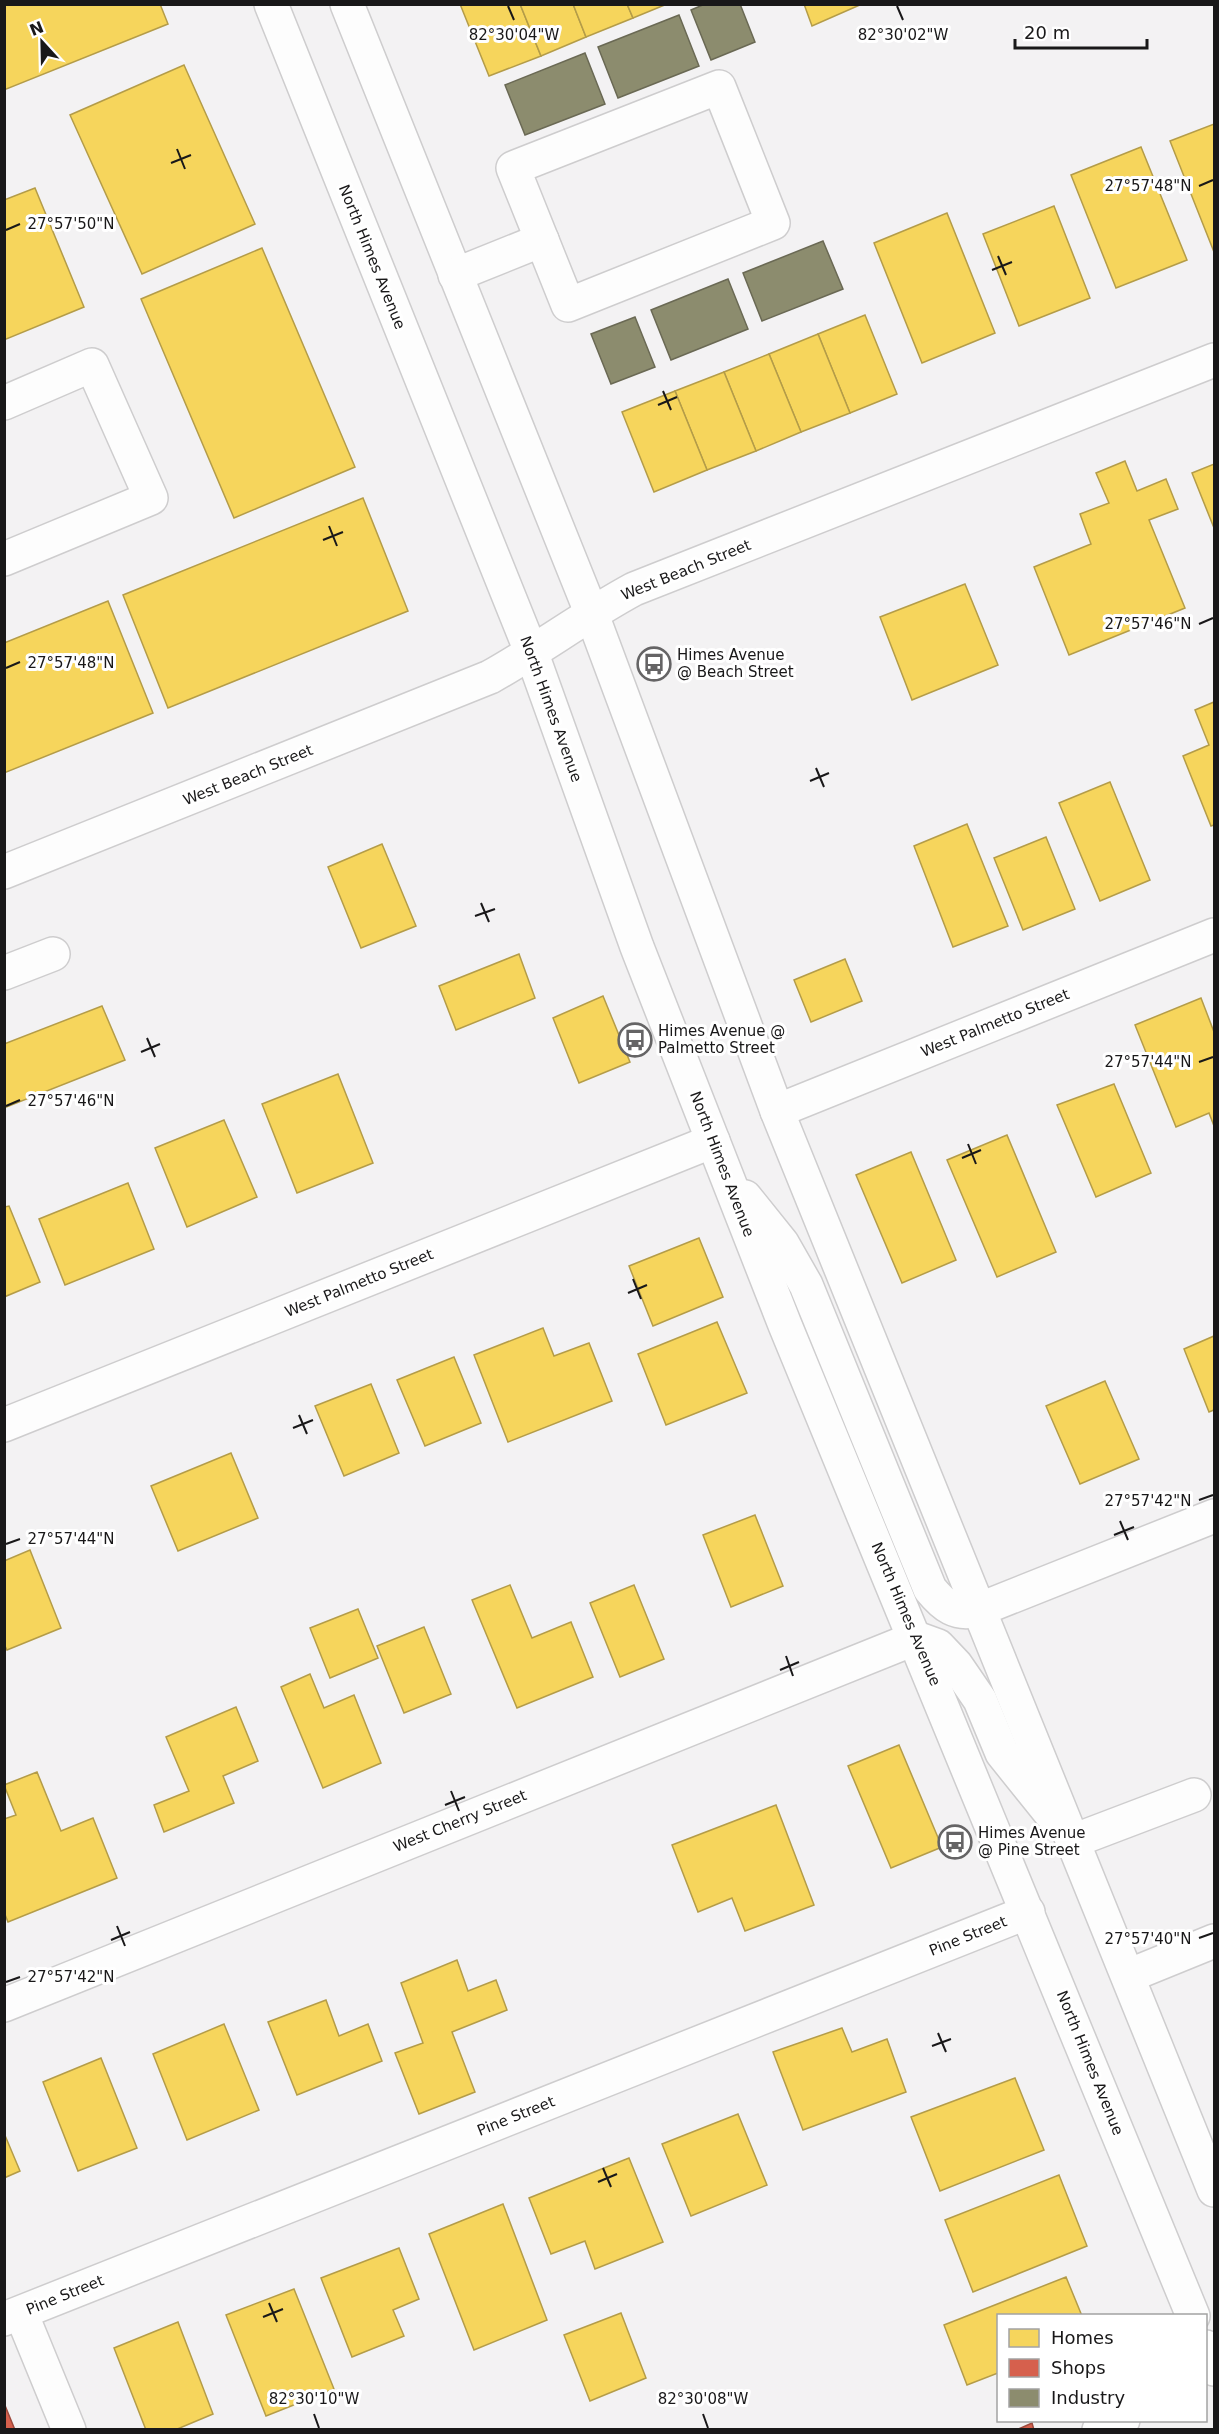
<svg xmlns="http://www.w3.org/2000/svg" width="1219" height="2434" viewBox="0 0 1219 2434" font-family="'DejaVu Sans',sans-serif">
	<rect width="100%" height="100%" fill="#f3f2f3"/>
	<g fill="#f6d55c" stroke="#b49c48" stroke-width="1.5">
		<polygon points="4,4 160,4 168,24 4,90"/>
		<polygon points="460,4 520,4 541,56 489,76"/>
		<polygon points="520,4 573,4 586,37 541,56"/>
		<polygon points="573,4 627,4 633,18 586,37"/>
		<polygon points="627,4 667,4 633,18"/>
		<polygon points="804,4 862,4 812,26"/>
		<polygon points="184,65 255,224 142,274 70,115"/>
		<polygon points="1214,124 1214,252 1170,141"/>
		<polygon points="1141,147 1187,260 1116,288 1071,175"/>
		<polygon points="35,188 84,307 4,340 4,200"/>
		<polygon points="1054,206 1090,298 1019,326 983,234"/>
		<polygon points="947,213 995,333 922,363 874,243"/>
		<polygon points="262,248 355,467 234,518 141,299"/>
		<polygon points="865,315 897,394 850,413 818,334"/>
		<polygon points="818,334 850,413 801,432 769,354"/>
		<polygon points="769,354 801,432 756,451 724,372"/>
		<polygon points="724,372 756,451 707,470 675,391"/>
		<polygon points="675,391 707,470 654,492 622,412"/>
		<polygon points="1125,461 1137,491 1166,479 1178,509 1149,520 1185,608 1069,655 1034,567 1091,544 1080,514 1109,503 1096,473"/>
		<polygon points="1214,464 1214,528 1192,473"/>
		<polygon points="363,498 408,611 168,708 123,595"/>
		<polygon points="965,584 998,665 912,700 880,617"/>
		<polygon points="108,601 153,713 4,773 4,643"/>
		<polygon points="1214,702 1214,825 1211,826 1183,756 1209,745 1195,710"/>
		<polygon points="1110,782 1150,880 1100,901 1059,803"/>
		<polygon points="967,824 1008,926 953,947 914,846"/>
		<polygon points="1046,837 1075,909 1023,930 994,858"/>
		<polygon points="382,844 416,926 361,948 328,867"/>
		<polygon points="519,954 535,998 456,1030 439,986"/>
		<polygon points="845,959 862,1001 811,1022 794,980"/>
		<polygon points="603,996 630,1062 579,1083 553,1018"/>
		<polygon points="1201,998 1214,1032 1214,1126 1209,1113 1176,1127 1135,1025"/>
		<polygon points="102,1006 125,1060 4,1108 4,1044"/>
		<polygon points="338,1074 373,1163 297,1193 262,1104"/>
		<polygon points="1114,1084 1151,1173 1096,1197 1057,1105"/>
		<polygon points="224,1120 257,1197 187,1227 155,1148"/>
		<polygon points="1007,1135 1056,1252 997,1277 947,1160"/>
		<polygon points="911,1152 956,1260 902,1283 856,1175"/>
		<polygon points="128,1183 154,1249 65,1285 39,1219"/>
		<polygon points="9,1206 40,1282 4,1297 4,1207"/>
		<polygon points="699,1238 723,1297 653,1326 629,1266"/>
		<polygon points="717,1322 747,1393 666,1425 638,1354"/>
		<polygon points="543,1328 554,1356 589,1343 612,1401 508,1442 474,1355"/>
		<polygon points="1214,1336 1214,1410 1209,1412 1184,1349"/>
		<polygon points="454,1357 481,1423 425,1446 397,1380"/>
		<polygon points="1105,1381 1139,1459 1080,1484 1046,1406"/>
		<polygon points="371,1384 399,1453 344,1476 315,1406"/>
		<polygon points="231,1453 258,1518 178,1551 151,1486"/>
		<polygon points="755,1515 783,1586 731,1607 703,1535"/>
		<polygon points="30,1550 61,1628 7,1650 4,1644 4,1561"/>
		<polygon points="510,1585 532,1638 571,1622 593,1677 517,1708 472,1600"/>
		<polygon points="634,1585 664,1659 620,1677 590,1603"/>
		<polygon points="358,1609 378,1658 330,1678 310,1628"/>
		<polygon points="424,1627 451,1694 404,1713 377,1646"/>
		<polygon points="310,1674 324,1708 354,1695 381,1763 323,1788 281,1687"/>
		<polygon points="236,1707 258,1761 223,1776 234,1803 164,1832 154,1805 189,1791 166,1737"/>
		<polygon points="899,1745 942,1847 891,1868 848,1766"/>
		<polygon points="37,1772 61,1831 93,1818 117,1878 8,1922 4,1912 4,1819 16,1815 4,1785"/>
		<polygon points="776,1805 814,1905 745,1931 732,1898 698,1912 672,1845"/>
		<polygon points="457,1960 468,1991 496,1980 507,2010 452,2032 475,2092 419,2114 395,2053 423,2043 401,1983"/>
		<polygon points="326,2000 339,2036 368,2024 382,2061 297,2095 268,2022"/>
		<polygon points="224,2024 259,2110 187,2140 153,2054"/>
		<polygon points="842,2028 852,2052 887,2039 906,2092 803,2130 773,2052"/>
		<polygon points="101,2058 137,2148 78,2171 43,2082"/>
		<polygon points="1015,2078 1044,2150 940,2191 911,2117"/>
		<polygon points="738,2114 767,2185 691,2216 662,2144"/>
		<polygon points="4,2133 20,2171 4,2178"/>
		<polygon points="629,2158 663,2242 595,2269 585,2241 551,2254 529,2198"/>
		<polygon points="1059,2175 1087,2246 973,2292 945,2220"/>
		<polygon points="503,2204 547,2320 474,2350 429,2234"/>
		<polygon points="399,2248 419,2299 393,2310 404,2336 352,2357 321,2278"/>
		<polygon points="1066,2277 1082,2316 998,2316 998,2373 967,2385 944,2325"/>
		<polygon points="294,2289 334,2389 266,2416 226,2315"/>
		<polygon points="621,2313 646,2378 590,2401 564,2335"/>
		<polygon points="178,2322 213,2414 175,2430 146,2430 114,2348"/>
	</g>
	<g fill="#d6604d" stroke="#9d4a3d" stroke-width="1.5">
		<polygon points="4,2403 15,2430 4,2430"/>
		<polygon points="1032,2423 1034,2430 1016,2430"/>
	</g>
	<g fill="#8c8c6e" stroke="#6a6954" stroke-width="1.5">
		<polygon points="705,4 740,4 755,42 711,60 691,10"/>
		<polygon points="679,15 699,66 618,98 598,47"/>
		<polygon points="585,53 605,104 525,135 505,85"/>
		<polygon points="823,241 843,289 762,321 743,273"/>
		<polygon points="728,279 748,329 671,360 651,310"/>
		<polygon points="635,317 655,367 611,384 591,334"/>
	</g>
	<g fill="none" stroke-linecap="round" stroke-linejoin="round">
		<g stroke="#cecdce" stroke-width="36">
			<g id="minor">
				<polyline points="271,4 532,654 637,947 785,1325 1193,2316"/>
				<polyline points="347,4 591,612 777,1111 1214,2190"/>
				<polygon points="719,87 773,223 568,305 513,168"/>
				<polyline points="455,275 542,240"/>
				<polyline points="4,403 92,365 151,498 4,559"/>
				<path d="M4,872l486,-195c50,-28 94,-61 144,-88l580,-229"/>
				<polyline points="4,973 53,954"/>
				<polyline points="777,1111 1214,935"/>
				<path d="M745,1197l37,46 24,42 124,304c14,17 26,27 48,21l236,-94"/>
				<polyline points="4,1425 713,1141"/>
				<polyline points="1073,1841 1194,1795"/>
				<polyline points="1128,1976 1214,1941"/>
				<polyline points="4,2005 916,1638 938,1646 956,1665 980,1700 1002,1753 1051,1814"/>
				<polyline points="21,2313 69,2430"/>
				<polyline points="4,2319 1028,1912"/>
				<polyline points="1206,2347 1214,2369"/>
				<polyline points="1099,2430 1123,2420"/>
			</g>
		</g>
		<use href="#minor" stroke="#fdfdfd" stroke-width="33"/>
	</g>
	<path fill="none" stroke="#191819" stroke-width="2" d="M508,6l6,14M897,6l6,14M177,149l8,20M171,163l20,-8M1199,186l14,-6M6,230l14,-6M998,256l8,19M992,270l20,-8M663,391l8,19M658,405l19,-8M329,526l8,20M323,540l20,-8M1199,624l14,-6M6,668l14,-6M816,768l8,19M810,781l19,-8M481,903l8,19M475,916l20,-7M147,1038l8,19M141,1052l19,-8M1199,1062l14,-5M6,1106l14,-6M968,1144l8,20M962,1158l19,-8M633,1279l8,20M628,1293l19,-8M299,1415l8,19M293,1428l20,-8M1199,1500l14,-5M1120,1521l8,19M1114,1535l20,-8M6,1544l14,-5M786,1656l7,20M780,1670l19,-8M451,1791l8,20M445,1805l20,-8M117,1926l8,20M1199,1938l14,-5M111,1940l19,-8M6,1982l14,-5M938,2033l8,19M932,2046l19,-7M603,2168l8,19M598,2182l19,-8M269,2303l8,19M263,2317l20,-8M314,2414l5,14M703,2414l5,14"/>
	<defs>
		<g id="bus-ring" transform="scale(1.725)"><circle r="9.5" fill="#fff" stroke="#656465" stroke-width="1.5"/><path d="M-5-6H5V4H4V6H2V4H-2V6H-4V4H-5ZM-3.5-4V0h7V-4ZM-3.5 1.2v1.5H-2V1.2ZM2 1.2v1.5H3.5V1.2Z" fill="#656465"/></g>
	</defs>
	<g fill-rule="evenodd">
		<use href="#bus-ring" x="654" y="664"/>
		<use href="#bus-ring" x="635" y="1040"/>
		<use href="#bus-ring" x="955" y="1842"/>
	</g>
	<g text-anchor="middle" stroke-width="6" stroke-linejoin="round" paint-order="stroke">
		<g font-size="15" fill="#191819" stroke="#fff">
			<text transform="translate(372 257) rotate(68)" y="5">North Himes Avenue</text>
			<text transform="translate(686 570) rotate(-22)" y="5">West Beach Street</text>
			<text transform="translate(551 709) rotate(70)" y="5">North Himes Avenue</text>
			<text transform="translate(248 775) rotate(-22)" y="5">West Beach Street</text>
			<text transform="translate(995 1023) rotate(-22)" y="5">West Palmetto Street</text>
			<text transform="translate(722 1164) rotate(69)" y="5">North Himes Avenue</text>
			<text transform="translate(359 1283) rotate(-22)" y="5">West Palmetto Street</text>
			<text transform="translate(906 1614) rotate(67)" y="5">North Himes Avenue</text>
			<text transform="translate(460 1821) rotate(-22)" y="5">West Cherry Street</text>
			<text transform="translate(968 1936) rotate(-22)" y="5">Pine Street</text>
			<text transform="translate(1090 2063) rotate(68)" y="5">North Himes Avenue</text>
			<text transform="translate(516 2116) rotate(-22)" y="5">Pine Street</text>
			<text transform="translate(65 2295) rotate(-22)" y="5">Pine Street</text>
		</g>
		<g font-size="15" fill="#191819" stroke="#fff" text-anchor="start">
			<text x="677" y="660">Himes Avenue<tspan x="677" dy="17">@ Beach Street</tspan></text>
			<text x="658" y="1036">Himes Avenue @<tspan x="658" dy="17">Palmetto Street</tspan></text>
			<text x="978" y="1838">Himes Avenue<tspan x="978" dy="17">@ Pine Street</tspan></text>
		</g>
	</g>
	<g font-size="15" text-anchor="middle" fill="#191819" stroke="#fff" stroke-width="6" stroke-linejoin="round" paint-order="stroke">
		<text x="514" y="40">82°30'04"W</text>
		<text x="903" y="40">82°30'02"W</text>
		<text x="1148" y="191">27°57'48"N</text>
		<text x="71" y="229">27°57'50"N</text>
		<text x="1148" y="629">27°57'46"N</text>
		<text x="71" y="668">27°57'48"N</text>
		<text x="1148" y="1067">27°57'44"N</text>
		<text x="71" y="1106">27°57'46"N</text>
		<text x="1148" y="1506">27°57'42"N</text>
		<text x="71" y="1544">27°57'44"N</text>
		<text x="1148" y="1944">27°57'40"N</text>
		<text x="71" y="1982">27°57'42"N</text>
		<text x="314" y="2404">82°30'10"W</text>
		<text x="703" y="2404">82°30'08"W</text>
	</g>
	<rect width="1219" height="2434" fill="none" stroke="#191819" stroke-width="12"/>
	<rect x="997" y="2314" width="210" height="108" fill="#ffffff" stroke="#a3a3a3" stroke-width="1.5"/>
	<rect x="1009" y="2329" width="30" height="18" fill="#f6d55c" stroke="#a3a3a3" stroke-width="1.5"/>
	<text x="1051" y="2344" font-size="18" fill="#191819">Homes</text>
	<rect x="1009" y="2359" width="30" height="18" fill="#d6604d" stroke="#a3a3a3" stroke-width="1.5"/>
	<text x="1051" y="2374" font-size="18" fill="#191819">Shops</text>
	<rect x="1009" y="2389" width="30" height="18" fill="#8c8c6e" stroke="#a3a3a3" stroke-width="1.5"/>
	<text x="1051" y="2404" font-size="18" fill="#191819">Industry</text>
	<g transform="translate(42 42) rotate(338)" stroke="#ffffff" stroke-width="4.5" paint-order="stroke">
	<path d="M0-4.5L10 22L0 15L-10 22Z" fill="#191819"/>
	<text y="-9" font-size="16" font-weight="bold" text-anchor="middle" fill="#191819">N</text>
	</g>
	<path d="M1015 39v9h132v-9" fill="none" stroke="#191819" stroke-width="3"/>
	<text x="1024" y="39" font-size="18" fill="#191819" stroke="#ffffff" stroke-width="4.5" paint-order="stroke">20 m</text>
</svg>
